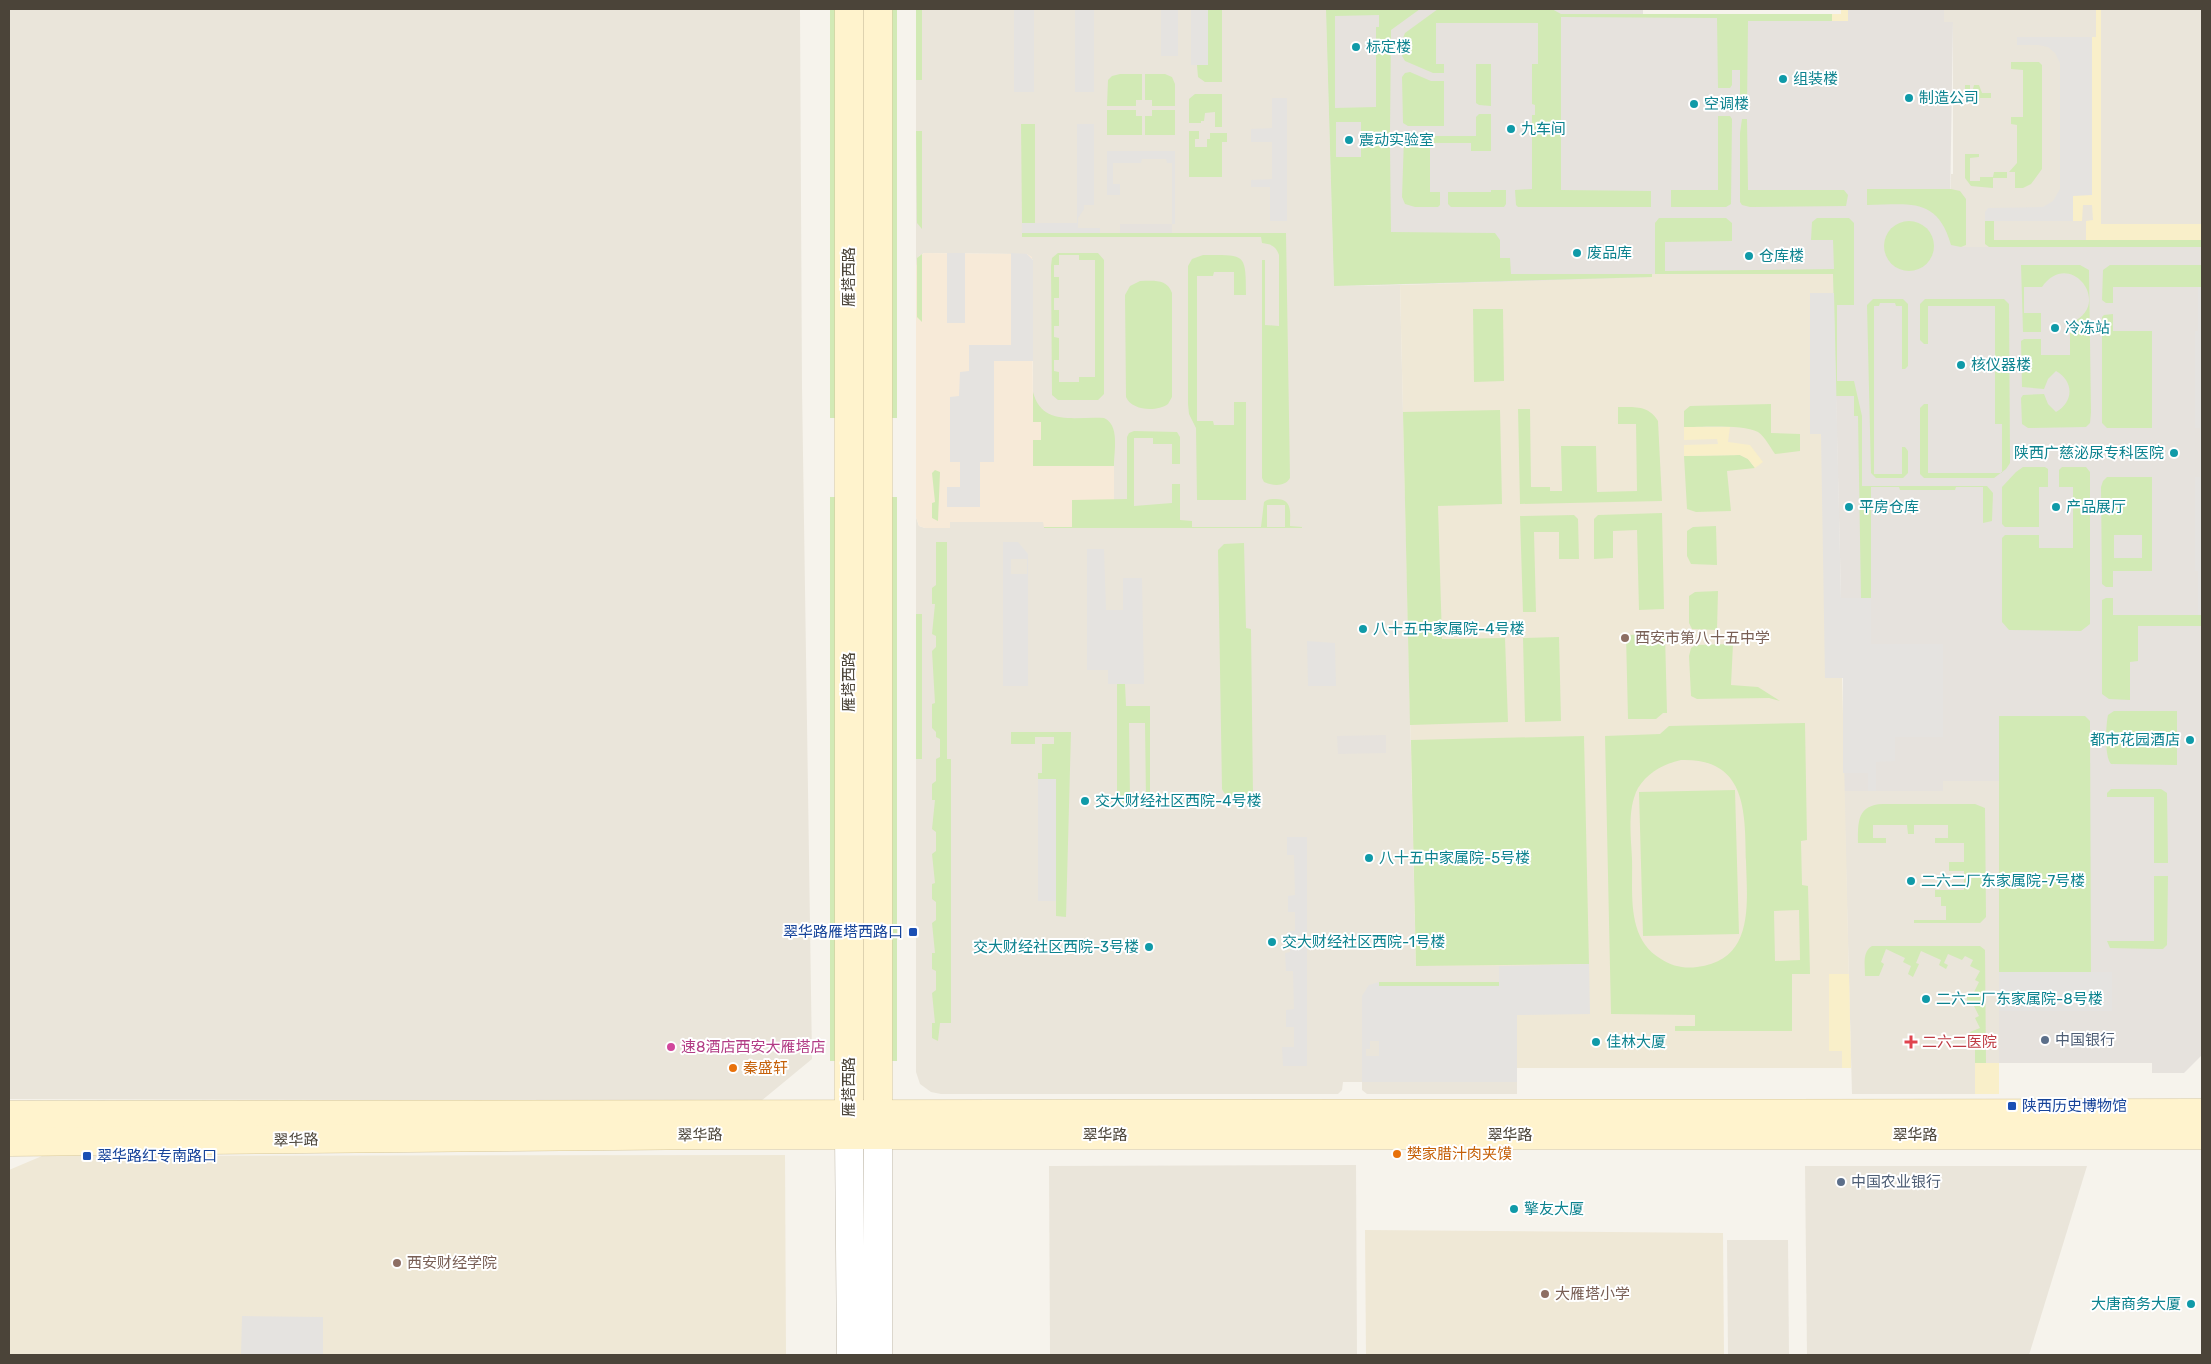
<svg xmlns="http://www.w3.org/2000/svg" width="2211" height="1364" viewBox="0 0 2211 1364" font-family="Rubik,'Noto Sans SC',sans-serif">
	<rect width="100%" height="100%" fill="#f6f3ec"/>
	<g fill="#eae5da">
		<polygon points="9,9 800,9 802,387 812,1059 761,1101 9,1099"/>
		<polygon points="916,9 1326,9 1334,286 1400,285 1416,966 1499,966 1517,995 1517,1094 1367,1094 1362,1090 1362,1082 1343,1082 1342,1090 1338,1094 941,1094 931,1092 920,1084 916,1072 916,517 919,526 925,528 950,528 950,522 1044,522 1044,526 1114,467 1033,422 1033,260 1027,254 924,253 919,256 916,268"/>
		<polygon points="1944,9 2202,9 2202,224 2101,224 2101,247 1961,247 1950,205 1951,174 1953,174 1953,22 1944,22"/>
		<polygon points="1943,781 1999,781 1999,1094 1852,1094 1844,791 1942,791"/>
		<polygon points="1356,1165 1357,1355 1050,1355 1049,1166"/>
		<polygon points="1805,1166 2087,1166 2029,1355 1807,1355"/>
		<polygon points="1727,1240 1788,1240 1789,1355 1728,1355"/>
	</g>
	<polygon fill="#f7ead8" points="924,253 1027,254 1032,257 1033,421 1041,422 1041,440 1034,440 1034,466 1114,466 1114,500 1107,500 1107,527 1044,527 1043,522 950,522 950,528 925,528 919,526 916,517 916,268 917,258"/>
	<g fill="#e6e2dd">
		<polygon points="1326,9 1643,9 1643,14 1841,14 1841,9 1944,9 1944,22 1953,22 1950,205 1961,247 2101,247 2202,224 2202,1055 2184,1073 2152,1073 2152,1063 1999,1063 1999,781 1943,781 1943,791 1844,791 1843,678 1833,274 1334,286"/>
		<rect x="1120" y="224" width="52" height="9"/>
		<polygon points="1386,735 1386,753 1338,754 1337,736"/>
	</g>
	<g fill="#efe8d6">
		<polygon points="1652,274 1833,274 1851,1068 1517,1068 1517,995 1499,995 1499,966 1416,966 1400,285 1652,277"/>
		<polygon points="785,1155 786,1355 9,1355 9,1170 42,1156"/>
		<polygon points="1365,1230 1723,1233 1724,1355 1366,1355"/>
	</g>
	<g fill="#d2eab5" fill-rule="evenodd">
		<rect x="830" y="9" width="12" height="409"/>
		<rect x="885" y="9" width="12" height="409"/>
		<rect x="916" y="9" width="6" height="71"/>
		<polygon points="1208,9 1222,9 1222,82 1205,82 1198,77 1197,65 1208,65"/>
		<path d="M1326,9h94l-29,21 -1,103 -29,2v-13h-25v35h25v-14h27l2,3 1,86 104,1 5,7v18h10l1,16h141v3l-318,9zM1379,15v12h-3v80l-41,1v-92z"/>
		<polygon points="1438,9 1552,9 1561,14 1832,14 1832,21 1748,21 1747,108 1743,108 1740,104 1740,70 1732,70 1732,85 1730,88 1718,88 1717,18 1561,17 1561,190 1651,191 1651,207 1518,207 1516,205 1515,190 1532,189 1532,115 1535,115 1535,105 1532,104 1532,64 1538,64 1538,23 1436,23 1436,64 1444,64 1444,73 1433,73 1405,61 1402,56 1403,38 1405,33"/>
		<polygon points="2011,62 2039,62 2042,65 2042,169 2031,184 2023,188 2015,188 2015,172 2009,172 2017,163 2017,125 2011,124 2011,117 2023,117 2023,70 2011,69"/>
		<polygon points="1476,64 1491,64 1491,106 1479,105 1476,103"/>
		<polygon points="1410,72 1431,81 1444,81 1444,126 1408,126 1403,123 1402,77 1405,73"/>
		<polygon points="1120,74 1142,74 1142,100 1136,100 1136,106 1107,106 1108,80 1112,76"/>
		<polygon points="1145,74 1165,74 1172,77 1175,84 1175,106 1152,106 1152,100 1145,100"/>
		<polygon points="1965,85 1970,85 1970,89 1973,89 1974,85 1979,85 1982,93 1991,93 1991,98 1980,98 1979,102 1974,102 1973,98 1970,98 1970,102 1965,102"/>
		<polygon points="1195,94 1222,94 1222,127 1215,127 1215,112 1205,113 1204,121 1201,121 1201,123 1189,123 1189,99"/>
		<polygon points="1107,110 1136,110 1136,116 1142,116 1142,135 1107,135"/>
		<polygon points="1152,110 1175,110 1175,135 1145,135 1145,116 1152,116"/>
		<polygon points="1479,114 1491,114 1491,151 1471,151 1471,143 1430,143 1430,192 1440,192 1440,205 1438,207 1415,207 1405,204 1402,197 1404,138 1413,136 1476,136 1476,117"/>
		<polygon points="1718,116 1730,116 1732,119 1731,204 1726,207 1671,207 1671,190 1718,190"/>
		<polygon points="1742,119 1747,119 1748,190 1844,190 1848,195 1846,206 1750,207 1742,205 1740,202 1740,133"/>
		<polygon points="1021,124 1035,124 1035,223 1022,223"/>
		<polygon points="916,131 922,131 922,229 917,223"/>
		<polygon points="1189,131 1199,131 1199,139 1195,139 1195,147 1207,147 1207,139 1210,139 1210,133 1227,133 1227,142 1222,142 1222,177 1189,177"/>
		<polygon points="1965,154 1979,154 1979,157 1970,158 1970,181 1980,181 1980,177 1993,177 1994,172 2007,172 2007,178 1993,178 1993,188 1971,186 1965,178"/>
		<path d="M1867,189h84l9,2 6,8v46l-5,2 -10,-2c-14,-49 -42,-40 -84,-40z"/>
		<polygon points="1491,190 1506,190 1506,204 1504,207 1451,207 1448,204 1448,192 1491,192"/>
		<polygon points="1659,218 1726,218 1732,223 1732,241 1665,242 1665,271 1834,269 1833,240 1811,240 1812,222 1817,218 1849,218 1854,223 1854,305 1837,305 1837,381 1854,381 1862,416 1862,486 1987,486 1993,493 1992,521 1983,523 1983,487 1956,487 1955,490 1900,490 1899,487 1871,487 1871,598 1861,598 1858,416 1854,416 1854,396 1836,396 1833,274 1655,274 1655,223"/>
		<polygon points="1985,221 1994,221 1994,240 2202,240 2202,247 1989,247 1985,244"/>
		<circle cx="1909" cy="246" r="25"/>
		<path d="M1022,233h264l4,245c-5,9 -17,8 -26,4l-2,-4v-218h3v65l14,1v-71c-3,-9 -8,-11 -17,-12l-1,-6h-239z"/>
		<path d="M1058,253h40l6,7v134l-6,6h-40l-6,-5 -1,-129 1,-8zM1059,255h20v5h16v117h-16v5h-20v-10l-5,-1v-11h5v-22l-5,-1v-11h5v-16h-5v-12h5v-21h-5v-12h5z"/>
		<polygon points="922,254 922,322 917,317 917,258"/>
		<path d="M1203,255c42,0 43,-3 43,40h-12v-23h-20l-1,4h-16v145h16l1,4h20v-23h12v98h-49l-1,-72 -7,-14 -1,-10v-138l4,-7z"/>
		<path d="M2021,265h59l9,5 2,142 -1,11 -4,4 -58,1 -6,-4 -1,-26 2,-3 21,-1 4,10 8,8c18,-10 18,-31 0,-41l-8,8 -4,10 -22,-2 -1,-46 3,-2h17v16h29v-32c45,-17 0,-76 -28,-36h-18v26h17v19h-18z"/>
		<polygon points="2110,265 2202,265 2202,287 2113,287 2113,303 2106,303 2102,300 2103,270"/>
		<path d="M1140,281c12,0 27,-3 32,12v104l-4,7c-11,8 -36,7 -42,-7l-1,-102 5,-9z"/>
		<polygon points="1873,299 1903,299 1908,304 1908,366 1905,369 1902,369 1902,306 1896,306 1895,303 1880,303 1879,306 1874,306 1874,474 1902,474 1902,447 1905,447 1908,451 1908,473 1903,478 1876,478 1871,473 1867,305"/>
		<polygon points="1925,299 2004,299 2009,304 2010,463 2006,469 1994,478 1924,478 1920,474 1920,408 1924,404 1928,404 1928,473 2002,473 2002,424 1995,424 1995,306 1928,306 1928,344 1924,344 1920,340 1920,304"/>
		<polygon points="1473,309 1503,309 1504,381 1474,382"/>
		<polygon points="2113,314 2113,331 2152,331 2152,428 2107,428 2102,423 2102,317 2104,315"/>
		<path d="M1033,392c9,35 43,24 71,26 16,7 10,33 10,48h-81v-26h8v-18h-8z"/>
		<path d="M1771,404v29l29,1v17l-25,3c-5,-7 -10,-17 -17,-22 -15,-8 -57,-5 -74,-5v-16l6,-5z"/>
		<path d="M1618,407c16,0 31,-2 40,14l4,80 -142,3 -2,-95h12l1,78h19v4h12l-1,-45h35l1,46 40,-1 -1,-67h-18z"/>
		<polygon points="1500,410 1502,504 1438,506 1442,639 1505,638 1508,722 1410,725 1403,412"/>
		<path d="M1134,431l43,1 3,5v27h-8v-20h-19v-6h-19v68l38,-3v-19h8v36l12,1v6h69l3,-25c4,-3 7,-3 12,-3 17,0 14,14 14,27l12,1v1h-258v-1h28v-27l55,-1v-62l2,-4zM1267,505h18v22h-18z"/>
		<polygon points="1740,455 1748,459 1755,468 1727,471 1731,511 1696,512 1687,509 1684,456"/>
		<polygon points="2023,467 2045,467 2048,469 2048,487 2039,487 2039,527 2005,527 2002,524 2002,487 2016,472"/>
		<polygon points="2062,467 2086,467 2090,472 2090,624 2081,631 2009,630 2002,622 2002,538 2005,535 2039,535 2039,548 2073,548 2073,487 2059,487 2059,470"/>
		<polygon points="935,470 940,472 938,521 932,518 932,503 935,502 932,473"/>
		<path d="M2107,477h45v94h-39v16h-7l-4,-3 -1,-97 2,-6zM2114,535h28v23h-28z"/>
		<rect x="830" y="497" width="12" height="564"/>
		<rect x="885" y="497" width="12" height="564"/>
		<polygon points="1662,513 1664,609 1639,610 1637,530 1613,531 1613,558 1594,559 1594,519 1598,515"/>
		<polygon points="1574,515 1578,519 1579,559 1559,559 1559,532 1534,532 1536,612 1523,612 1520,516"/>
		<polygon points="1716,526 1717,565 1691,564 1687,556 1687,531 1693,527"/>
		<polygon points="936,542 947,542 947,759 951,759 951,1023 940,1023 938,1041 932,1038 932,1023 935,1023 932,993 936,990 936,971 932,969 932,953 935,953 932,923 936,920 936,902 932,899 932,884 935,883 932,854 936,851 936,832 932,829 935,800 932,800 932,784 936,781 936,759 940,757 940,739 936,737 936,732 932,728 932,704 935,703 932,651 936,647 936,636 932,634 935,604 932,604 932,588 936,585"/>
		<path d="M1244,543l2,85 5,1 2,167c-10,0 -27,4 -31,-7l-4,-239 6,-6z"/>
		<polygon points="1718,591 1717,630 1692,629 1689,623 1689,596 1695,592"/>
		<polygon points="2106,598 2113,598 2113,615 2202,615 2202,626 2138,626 2138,661 2130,662 2130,700 2109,699 2102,694 2102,600"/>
		<rect x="916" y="614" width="6" height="145"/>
		<polygon points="1665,634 1667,713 1663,713 1656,719 1628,719 1626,635"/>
		<polygon points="1559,637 1561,721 1525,722 1523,638"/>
		<polygon points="1733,644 1731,685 1758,687 1780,701 1769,698 1697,699 1691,696 1689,656 1691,648 1696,645"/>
		<path d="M1117,684h8l1,22h24v101l-27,-1 -6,-6zM1129,723h16l1,76h-16z"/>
		<path d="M2114,711h63v54l-66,-1c-7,-8 -5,-40 -3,-49z"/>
		<polygon points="1999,716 2085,716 2090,721 2091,972 1999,972"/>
		<path d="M1805,723l2,117 -6,1 1,44 6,1 2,88h-18v57h-117v-5h20v-11l-84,-1 -6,-278 55,-2 9,-8zM1681,760c66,-2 64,52 65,101 1,42 9,99 -49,106 -13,2 -25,-1 -36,-8 -35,-21 -28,-65 -29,-100 -1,-23 -5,-50 6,-71 10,-16 26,-24 43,-28zM1799,910l1,50 -25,1 -1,-50z"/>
		<polygon points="1011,732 1071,732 1066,917 1056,916 1056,780 1038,779 1038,773 1042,773 1042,744 1054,744 1054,737 1035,737 1035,744 1011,744"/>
		<polygon points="1584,736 1589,964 1416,966 1411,740"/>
		<polygon points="2111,789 2161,789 2167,793 2168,863 2154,863 2154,797 2107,797 2107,793"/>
		<polygon points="1735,790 1739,934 1643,936 1639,792"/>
		<path d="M1883,804h92l10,4 1,109 -6,6h-66v-3h32v-14h-5v-9h-6v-7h29v-19h-15v-9h15v-19h-29v-5h13v-13h-34v9h-6l-1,-9h-34v13h13v5h-28c0,-21 -1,-38 25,-39z"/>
		<polygon points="2154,876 2168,876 2167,945 2163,949 2157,949 2110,948 2107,941 2154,941"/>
		<path d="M1872,946h108l5,4 1,113h-11v-20l-5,-11 10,-4 -5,-10 4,-2 -6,-12 -6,2v-14l6,2 6,-12 -4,-2 5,-9 -10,-5 3,-6 -8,-4 -3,4 -14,-6 -4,9 4,2 -2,4 -7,-4 2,-5 -20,-9 -5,12 3,1 -6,13 -5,-3 3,-8 -8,-4 2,-4 -19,-9 -5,13 3,2 -5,12h-14c0,-11 -3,-24 7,-30z"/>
		<rect x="1379" y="982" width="120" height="4"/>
	</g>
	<g fill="#f9efc9">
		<polygon points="1841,9 1848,9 1848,21 1832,21 1832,14 1841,14"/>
		<polygon points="2096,9 2101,9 2101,224 2202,224 2202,240 2086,240 2086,221 2093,220 2092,205 2083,205 2082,221 2073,221 2073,195 2092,195 2092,37 2096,37"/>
		<polygon points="1684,427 1730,427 1728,442 1750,445 1763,462 1755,468 1748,459 1740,455 1684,456 1684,445 1718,444 1717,439 1684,440"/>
		<polygon points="1829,974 1849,974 1851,1068 1842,1068 1842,1051 1829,1051"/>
		<rect x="1975" y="1063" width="24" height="31"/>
	</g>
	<g fill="#e5e3e0" fill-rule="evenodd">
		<rect x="1014" y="9" width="20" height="83"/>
		<rect x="1075" y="10" width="19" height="82"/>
		<rect x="1161" y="10" width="17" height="46"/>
		<rect x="1191" y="10" width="17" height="55"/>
		<polygon points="2017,37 2092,37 2092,195 2073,196 2073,221 1985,221 1985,212 1988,208 2043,207 2053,201 2060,189 2060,63 2055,53 2048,47 2039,45 2017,45"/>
		<polygon points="1272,98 1287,98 1287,221 1270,221 1270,187 1251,187 1251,180 1272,179 1272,142 1251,142 1251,129 1272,128"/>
		<polygon points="1077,124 1094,124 1094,205 1084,205 1084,209 1078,218 1078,228 1100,228 1100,233 1022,233 1022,223 1077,223"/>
		<polygon points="1107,151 1175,151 1175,224 1172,224 1172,163 1167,163 1166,159 1142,159 1141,163 1113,163 1113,184 1120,184 1120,195 1107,195"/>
		<rect x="947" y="253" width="18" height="70"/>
		<polygon points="1011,253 1027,254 1033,260 1033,361 994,361 994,462 980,462 980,507 947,507 947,487 960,487 960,462 950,462 950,397 959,396 960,372 969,371 969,345 1011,345"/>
		<polygon points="2198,287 2202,287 2202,615 2198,615 2198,571 2195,571 2195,477 2200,477 2200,428 2195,428 2195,331 2198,331"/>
		<polygon points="1810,293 1834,293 1841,598 1871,598 1871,644 1943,644 1943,737 1895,737 1895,761 1876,762 1876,791 1868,791 1868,773 1843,773 1843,678 1825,678 1821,434 1810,434"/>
		<path d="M1003,542h15l10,12v132h-25zM1011,559h16v15h-16z"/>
		<polygon points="1087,549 1104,549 1106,610 1123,610 1123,578 1142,578 1144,684 1108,684 1108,670 1087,670"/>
		<polygon points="1307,641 1335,643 1336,686 1308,686"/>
		<polygon points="1056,779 1056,901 1038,901 1038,779"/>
		<polygon points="1287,837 1307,837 1307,1066 1283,1066 1282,1047 1294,1047 1294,1027 1286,1027 1286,1010 1294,1009 1293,971 1286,971 1285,953 1290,952 1290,931 1295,931 1295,912 1288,912 1288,896 1295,895 1294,855 1287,855"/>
		<path d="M1589,964l1,50 -73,1v67h-155v-86l7,-11 10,-3v4h120v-20zM1370,1041h9v15h-13v-7h4z"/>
		<rect x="1999" y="972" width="113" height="39"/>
		<polygon points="242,1316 323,1317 323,1355 241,1355"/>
	</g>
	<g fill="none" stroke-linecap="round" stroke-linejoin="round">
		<g stroke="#c2bbae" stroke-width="29">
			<g id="tertiary">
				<polyline points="849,1135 851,1355"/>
				<polyline points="878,1135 878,1355"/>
			</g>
		</g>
		<g stroke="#d6c79b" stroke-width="29">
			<g id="secondary">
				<polyline points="849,9 849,1132"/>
				<polyline points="878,9 878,1131"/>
				<polyline points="9,1115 2202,1113"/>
				<polyline points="9,1142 719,1135 2202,1135"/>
			</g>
		</g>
		<use href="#tertiary" stroke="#fff" stroke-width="28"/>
		<use href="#secondary" stroke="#fff3cd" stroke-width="28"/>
	</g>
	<g fill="#0f9aa8" stroke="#fff" stroke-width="2">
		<circle cx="1356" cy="47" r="5"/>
		<circle cx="1783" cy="79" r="5"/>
		<circle cx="1909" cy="98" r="5"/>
		<circle cx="1694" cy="104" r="5"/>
		<circle cx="1511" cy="129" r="5"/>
		<circle cx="1349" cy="140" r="5"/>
		<circle cx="1577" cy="253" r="5"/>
		<circle cx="1749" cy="256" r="5"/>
		<circle cx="2055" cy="328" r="5"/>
		<circle cx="1961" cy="365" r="5"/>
		<circle cx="2174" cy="453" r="5"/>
		<circle cx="1849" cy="507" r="5"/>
		<circle cx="2056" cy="507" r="5"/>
		<circle cx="1363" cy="629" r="5"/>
		<circle cx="2190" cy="740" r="5"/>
		<circle cx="1085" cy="801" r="5"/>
		<circle cx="1369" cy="858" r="5"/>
		<circle cx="1911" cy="881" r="5"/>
		<circle cx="1272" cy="942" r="5"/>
		<circle cx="1149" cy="947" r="5"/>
		<circle cx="1926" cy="999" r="5"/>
		<circle cx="1596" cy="1042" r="5"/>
		<circle cx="1514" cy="1209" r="5"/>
		<circle cx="2191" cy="1304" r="5"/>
	</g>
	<g fill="#8d6e63" stroke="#fff" stroke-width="2">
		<circle cx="1625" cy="638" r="5"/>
		<circle cx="397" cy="1263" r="5"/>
		<circle cx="1545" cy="1294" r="5"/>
	</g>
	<g fill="#1a4fb4" stroke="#fff" stroke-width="2">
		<rect x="908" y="927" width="10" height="10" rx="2.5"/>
		<rect x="2007" y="1101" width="10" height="10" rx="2.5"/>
		<rect x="82" y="1151" width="10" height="10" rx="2.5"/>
	</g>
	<g fill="#5c6f8a" stroke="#fff" stroke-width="2">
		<circle cx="2045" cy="1040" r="5"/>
		<circle cx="1841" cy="1182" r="5"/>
	</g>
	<path fill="#e0444e" stroke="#fff" stroke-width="2" d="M1908.5 1034.5h5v5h5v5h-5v5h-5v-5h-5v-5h5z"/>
	<circle fill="#d1479c" stroke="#fff" stroke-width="2" cx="671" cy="1047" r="5"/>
	<g fill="#e8710a" stroke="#fff" stroke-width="2">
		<circle cx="733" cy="1068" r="5"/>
		<circle cx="1397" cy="1154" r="5"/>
	</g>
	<g text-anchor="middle" stroke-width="4" stroke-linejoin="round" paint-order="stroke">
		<g font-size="15" fill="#0d838f" stroke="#fff" text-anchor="start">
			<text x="1366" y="52">标定楼</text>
			<text x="1793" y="84">组装楼</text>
			<text x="1919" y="103">制造公司</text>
			<text x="1704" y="109">空调楼</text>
			<text x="1521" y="134">九车间</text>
			<text x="1359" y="145">震动实验室</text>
			<text x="1587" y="258">废品库</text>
			<text x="1759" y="261">仓库楼</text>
			<text x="2065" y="333">冷冻站</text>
			<text x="1971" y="370">核仪器楼</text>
			<text x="2164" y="458" text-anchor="end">陕西广慈泌尿专科医院</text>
			<text x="1859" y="512">平房仓库</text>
			<text x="2066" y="512">产品展厅</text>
			<text x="1373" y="634">八十五中家属院-4号楼</text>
			<text x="2180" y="745" text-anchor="end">都市花园酒店</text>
			<text x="1095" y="806">交大财经社区西院-4号楼</text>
			<text x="1379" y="863">八十五中家属院-5号楼</text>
			<text x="1921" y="886">二六二厂东家属院-7号楼</text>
			<text x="1282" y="947">交大财经社区西院-1号楼</text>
			<text x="1139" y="952" text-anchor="end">交大财经社区西院-3号楼</text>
			<text x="1936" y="1004">二六二厂东家属院-8号楼</text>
			<text x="1606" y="1047">佳林大厦</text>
			<text x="1524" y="1214">擎友大厦</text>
			<text x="2181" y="1309" text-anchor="end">大唐商务大厦</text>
		</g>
		<g font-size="15" fill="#4b4439" stroke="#fff">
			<text transform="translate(849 277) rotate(-90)" y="5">雁塔西路</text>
			<text transform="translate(849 682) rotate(-90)" y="5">雁塔西路</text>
			<text transform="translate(849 1087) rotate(-90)" y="5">雁塔西路</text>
			<text transform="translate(700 1135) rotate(-1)" y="5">翠华路</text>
			<text x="1105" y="1140">翠华路</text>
			<text x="1510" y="1140">翠华路</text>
			<text x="1915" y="1140">翠华路</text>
			<text transform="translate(296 1140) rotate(-1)" y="5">翠华路</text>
		</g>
		<g font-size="15" fill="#785e54" stroke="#fff" text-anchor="start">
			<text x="1635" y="643">西安市第八十五中学</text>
			<text x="407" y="1268">西安财经学院</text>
			<text x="1555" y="1299">大雁塔小学</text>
		</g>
		<g font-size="15" fill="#164399" stroke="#fff" text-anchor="start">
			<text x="903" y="937" text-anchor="end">翠华路雁塔西路口</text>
			<text x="2022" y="1111">陕西历史博物馆</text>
			<text x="97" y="1161">翠华路红专南路口</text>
		</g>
		<g font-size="15" fill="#4e5e75" stroke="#fff" text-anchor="start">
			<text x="2055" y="1045">中国银行</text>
			<text x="1851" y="1187">中国农业银行</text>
		</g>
		<g font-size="15" fill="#be3a42" stroke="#fff" text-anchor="start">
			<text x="1922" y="1047">二六二医院</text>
		</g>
		<g font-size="15" fill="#b23c85" stroke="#fff" text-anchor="start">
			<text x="681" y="1052">速8酒店西安大雁塔店</text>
		</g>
		<g font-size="15" fill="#c56008" stroke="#fff" text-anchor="start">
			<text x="743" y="1073">秦盛轩</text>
			<text x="1407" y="1159">樊家腊汁肉夹馍</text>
		</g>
	</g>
	<rect width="2211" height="1364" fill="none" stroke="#4b4439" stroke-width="20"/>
</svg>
